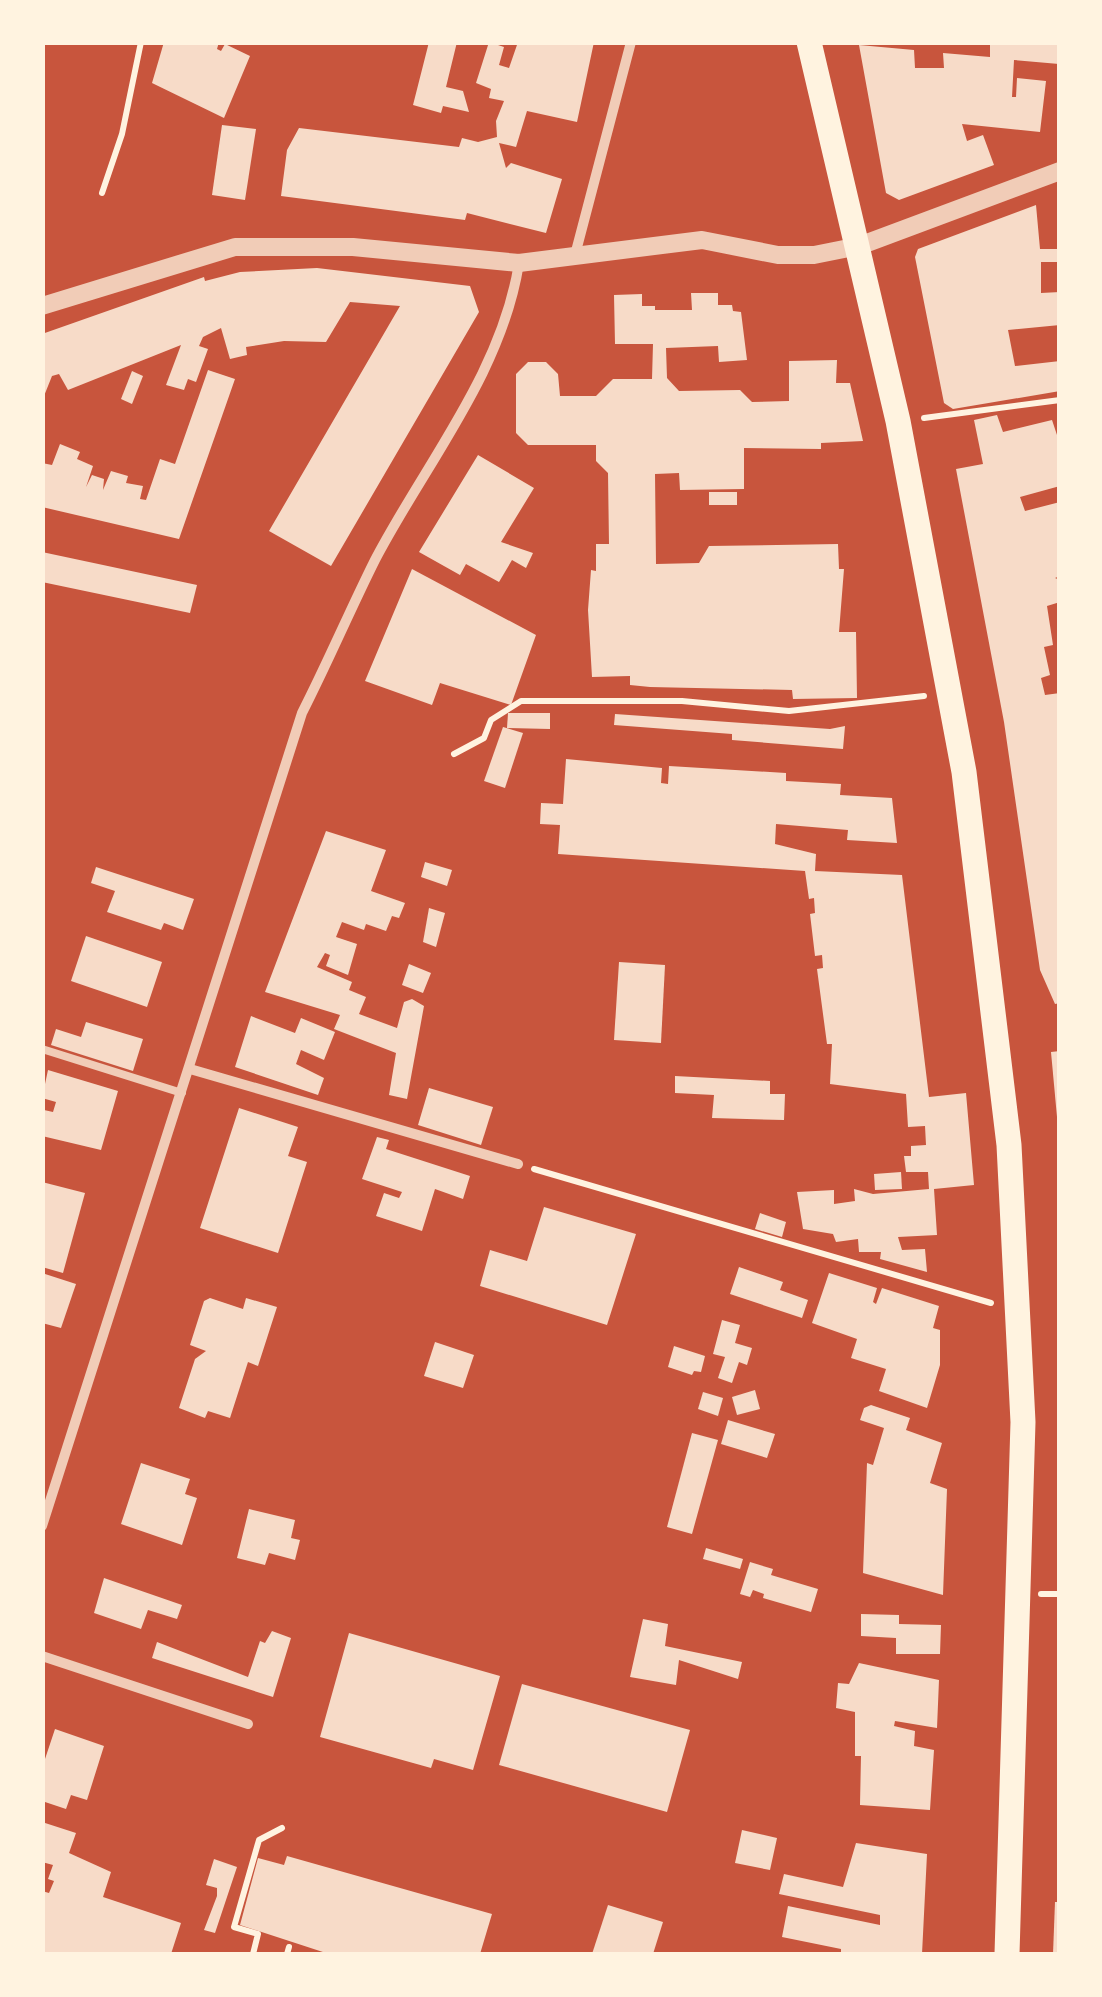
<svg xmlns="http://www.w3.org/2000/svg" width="1102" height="1997" viewBox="0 0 1102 1997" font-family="'Public Sans',sans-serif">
	<rect width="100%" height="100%" fill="#c8553d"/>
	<g fill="#f7dbc8">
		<polygon points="164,42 219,42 217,49 221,51 225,44 250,56 224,118 152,83"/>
		<polygon points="429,42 457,42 446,87 463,91 469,112 443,106 441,113 413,105"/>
		<polygon points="489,42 504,47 499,65 509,68 518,42 594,42 577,122 527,111 516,147 499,143 506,168 511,163 562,179 546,233 467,213 465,220 281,196 287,150 299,128 459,147 462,138 478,142 497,137 496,121 504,101 489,98 491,89 476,83"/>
		<polygon points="990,42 1060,42 1059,64 1014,60 1012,97 1016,97 1017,78 1046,81 1040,132 962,124 967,141 983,135 994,165 899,200 886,193 859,45 914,50 915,68 944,68 943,53 990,57"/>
		<polygon points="222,125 256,129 245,200 212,195"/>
		<polygon points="1036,205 1040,249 1060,249 1060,262 1041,262 1041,293 1060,292 1060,325 1008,330 1015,366 1060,361 1060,391 953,409 944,403 915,257 918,249"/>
		<polygon points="317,268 470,286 479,312 331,566 269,531 400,306 350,302 326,342 284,341 246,347 247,355 230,359 221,328 203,337 199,346 208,349 196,382 188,379 184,390 166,385 181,345 68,390 59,374 52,376 42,401 42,334 204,277 205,281 240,272"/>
		<polygon points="691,293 718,293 718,305 732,305 733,311 741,312 747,360 719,362 718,346 666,348 667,378 679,391 740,390 752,402 789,401 789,361 837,360 836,383 850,383 863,441 821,443 821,449 744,448 744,489 680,490 679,473 655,474 656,564 699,563 709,546 838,544 839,569 844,569 839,632 856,632 857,698 793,699 792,690 650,687 630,685 630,676 592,677 588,610 591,570 596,571 596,544 609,544 608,473 596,461 596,445 528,445 516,433 516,374 528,362 546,362 558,374 560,396 596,396 613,379 652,379 653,344 615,344 614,295 642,294 642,306 655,306 655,310 692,310"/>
		<polygon points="208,370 235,379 179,539 42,507 42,463 52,465 60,444 80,452 77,459 93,466 86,487 92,475 104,479 103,490 111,471 128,476 126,483 143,486 140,499 146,500 160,459 175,464"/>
		<polygon points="132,371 143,376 132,404 121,399"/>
		<polygon points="997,415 1003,432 1052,420 1060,444 1060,486 1020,497 1025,511 1060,502 1060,576 1055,578 1060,580 1060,602 1047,606 1053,645 1044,647 1050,675 1041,678 1045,695 1060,693 1060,1003 1055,1004 1040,970 1004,722 956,469 983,464 974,420"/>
		<polygon points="478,455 534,488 501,542 533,553 526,568 512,560 499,582 466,564 460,575 419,552"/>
		<rect x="709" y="492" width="28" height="13"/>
		<polygon points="42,552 197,585 190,613 42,582"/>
		<polygon points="412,569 536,635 511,705 440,683 432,705 365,681"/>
		<polygon points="508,713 550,713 550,729 507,728"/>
		<polygon points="615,714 830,729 845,726 843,749 732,740 732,734 614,725"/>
		<polygon points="503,727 523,733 505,788 484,781"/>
		<polygon points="566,759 662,768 661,783 668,784 669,766 786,773 786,781 841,784 840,795 892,798 897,843 847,840 848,830 776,824 775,844 816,854 815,871 902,875 929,1097 966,1093 974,1185 934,1189 937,1235 898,1237 902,1250 925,1249 927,1272 880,1259 881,1252 859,1252 858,1239 836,1242 833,1234 803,1229 797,1192 834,1190 834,1204 855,1201 854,1189 873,1194 929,1189 928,1172 906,1172 904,1156 911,1156 911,1146 926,1145 925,1126 908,1127 906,1094 830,1084 832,1044 827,1044 817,969 823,968 822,955 815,956 810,914 815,913 814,898 809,899 805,871 558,854 560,825 540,824 541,803 563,804"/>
		<polygon points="326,831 386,850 371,891 405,903 399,918 392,916 386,931 366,924 364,930 342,922 336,937 357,944 348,975 326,966 330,955 325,953 317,967 352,982 349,990 366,997 359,1014 397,1028 404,1002 412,999 424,1006 407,1099 389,1095 396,1053 334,1029 340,1015 265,992"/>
		<polygon points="425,862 452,870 447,886 421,877"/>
		<polygon points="96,867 194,899 183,930 164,923 161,930 107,912 115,891 91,883"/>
		<polygon points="429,908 445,913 436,947 423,942"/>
		<polygon points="86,936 162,962 147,1007 71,981"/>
		<polygon points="619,962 665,965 661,1043 614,1040"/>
		<polygon points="409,964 431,973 423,993 402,985"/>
		<polygon points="251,1016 295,1033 301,1018 335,1032 324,1060 301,1050 296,1064 324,1078 318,1095 235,1067"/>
		<polygon points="86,1022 143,1039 133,1071 51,1045 56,1029 81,1037"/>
		<polygon points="1060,1051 1060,1117 1057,1117 1051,1052"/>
		<polygon points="48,1070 118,1091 101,1150 42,1136 44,1110 53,1112 56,1102 42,1098"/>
		<polygon points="675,1076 770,1081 770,1094 785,1094 784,1120 712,1118 714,1095 675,1093"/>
		<polygon points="429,1088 493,1107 481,1145 418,1125"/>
		<polygon points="239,1108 298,1127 288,1156 307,1162 278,1253 200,1228"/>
		<polygon points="377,1137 389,1140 386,1149 470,1176 463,1199 435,1189 422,1231 376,1216 384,1193 399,1198 402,1192 362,1179"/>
		<polygon points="901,1172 902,1189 875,1190 874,1174"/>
		<polygon points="42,1182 85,1193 63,1273 42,1267"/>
		<polygon points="544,1207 636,1234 607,1325 480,1286 490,1250 527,1261"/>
		<polygon points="760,1213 786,1222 782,1237 755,1229"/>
		<polygon points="739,1267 783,1282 780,1290 808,1300 802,1318 730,1294"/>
		<polygon points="42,1273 76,1284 61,1328 42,1323"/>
		<polygon points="829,1273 877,1288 873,1302 876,1304 882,1288 939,1306 933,1328 940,1330 940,1365 927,1408 879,1391 886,1369 851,1358 857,1339 812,1323"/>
		<polygon points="210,1298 243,1309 246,1298 277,1307 258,1366 248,1362 230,1418 208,1411 205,1418 179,1408 195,1359 206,1351 190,1345 204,1301"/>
		<polygon points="722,1320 740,1325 735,1343 752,1348 747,1365 739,1362 732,1383 718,1378 725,1357 713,1354"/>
		<polygon points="435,1342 474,1355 463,1388 424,1376"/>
		<polygon points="674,1346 705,1356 701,1372 694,1371 692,1375 668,1367"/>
		<polygon points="755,1390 760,1409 737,1415 732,1397"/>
		<polygon points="703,1392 723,1398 718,1416 698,1409"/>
		<polygon points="871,1405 910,1418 906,1430 942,1443 930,1483 947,1489 943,1595 863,1573 867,1463 873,1465 884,1428 860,1420 864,1408"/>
		<polygon points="728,1420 775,1434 767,1458 721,1444"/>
		<polygon points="692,1433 718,1440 692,1534 667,1527"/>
		<polygon points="141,1463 190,1479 185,1494 197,1498 182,1545 121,1524"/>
		<polygon points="249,1509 295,1520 291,1538 300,1540 295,1560 269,1553 265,1565 237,1558"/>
		<polygon points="706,1548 743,1559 740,1569 703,1559"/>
		<polygon points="750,1562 773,1569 771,1575 818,1589 811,1612 763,1598 764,1594 753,1590 750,1597 740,1594"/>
		<polygon points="104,1578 182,1605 177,1619 148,1610 141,1629 94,1613"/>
		<polygon points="861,1614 899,1615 899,1624 941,1625 940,1654 896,1654 896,1638 861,1636"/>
		<polygon points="643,1619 668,1624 665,1646 742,1662 738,1679 679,1660 676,1685 630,1677"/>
		<polygon points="272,1631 291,1638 273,1697 152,1658 157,1642 248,1677 260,1641 265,1643"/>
		<polygon points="349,1633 500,1676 473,1770 434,1759 431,1768 320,1737"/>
		<polygon points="859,1663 939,1680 937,1728 895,1721 894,1726 915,1731 914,1746 934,1750 930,1810 860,1805 861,1756 855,1756 855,1712 836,1708 838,1683 849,1684"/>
		<polygon points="522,1684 690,1730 667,1812 499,1765"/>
		<polygon points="55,1729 104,1746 87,1800 71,1795 66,1809 42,1801 42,1768"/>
		<polygon points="42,1822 76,1833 69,1853 111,1872 103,1897 181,1923 171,1954 42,1954 42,1891 49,1893 54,1881 48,1879 53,1865 42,1862"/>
		<polygon points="742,1830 777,1838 770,1870 735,1863"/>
		<polygon points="856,1843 927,1854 922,1954 841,1954 841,1949 782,1937 788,1906 880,1925 880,1915 779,1894 784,1874 843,1887"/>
		<polygon points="287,1856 492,1914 480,1954 329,1954 240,1925 258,1858 284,1865"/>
		<polygon points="214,1859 237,1867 215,1933 204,1930 217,1896 217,1888 206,1885"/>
		<polygon points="1055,1902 1060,1902 1060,1954 1053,1954"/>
		<polygon points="608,1905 663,1922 653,1954 592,1954"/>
	</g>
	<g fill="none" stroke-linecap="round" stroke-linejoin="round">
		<g stroke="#fff3e0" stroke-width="6">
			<polyline points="102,193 122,134 141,42"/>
			<polyline points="924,418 1060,400"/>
			<polyline points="454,754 484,738 491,720 521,701 682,701 789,711 924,696"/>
			<polyline points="534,1169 991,1303"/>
			<polyline points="1041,1594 1060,1594"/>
			<polyline points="253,1954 258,1934 234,1927 259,1840 282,1828"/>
			<polyline points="287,1954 289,1947"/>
		</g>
		<polyline stroke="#f1ccb7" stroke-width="8" points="42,1049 182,1093"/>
		<g stroke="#f1ccb7" stroke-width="10">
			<polyline points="575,255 631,42"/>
			<polyline points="190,1069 518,1164"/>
			<path d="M42,1526l260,-813c26,-51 48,-103 73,-153 50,-96 127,-187 144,-297"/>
			<polyline points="42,1656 248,1724"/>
		</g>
		<polyline stroke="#f1ccb7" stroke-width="18" points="42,306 235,247 353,247 519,263 702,240 778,255 814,255 859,246 1060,171"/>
		<polyline stroke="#fff3e0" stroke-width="25" points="809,42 898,421 964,772 1009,1145 1023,1422 1007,1954"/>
	</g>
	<rect width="1102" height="1997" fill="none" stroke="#fff3e0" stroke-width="90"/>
</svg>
